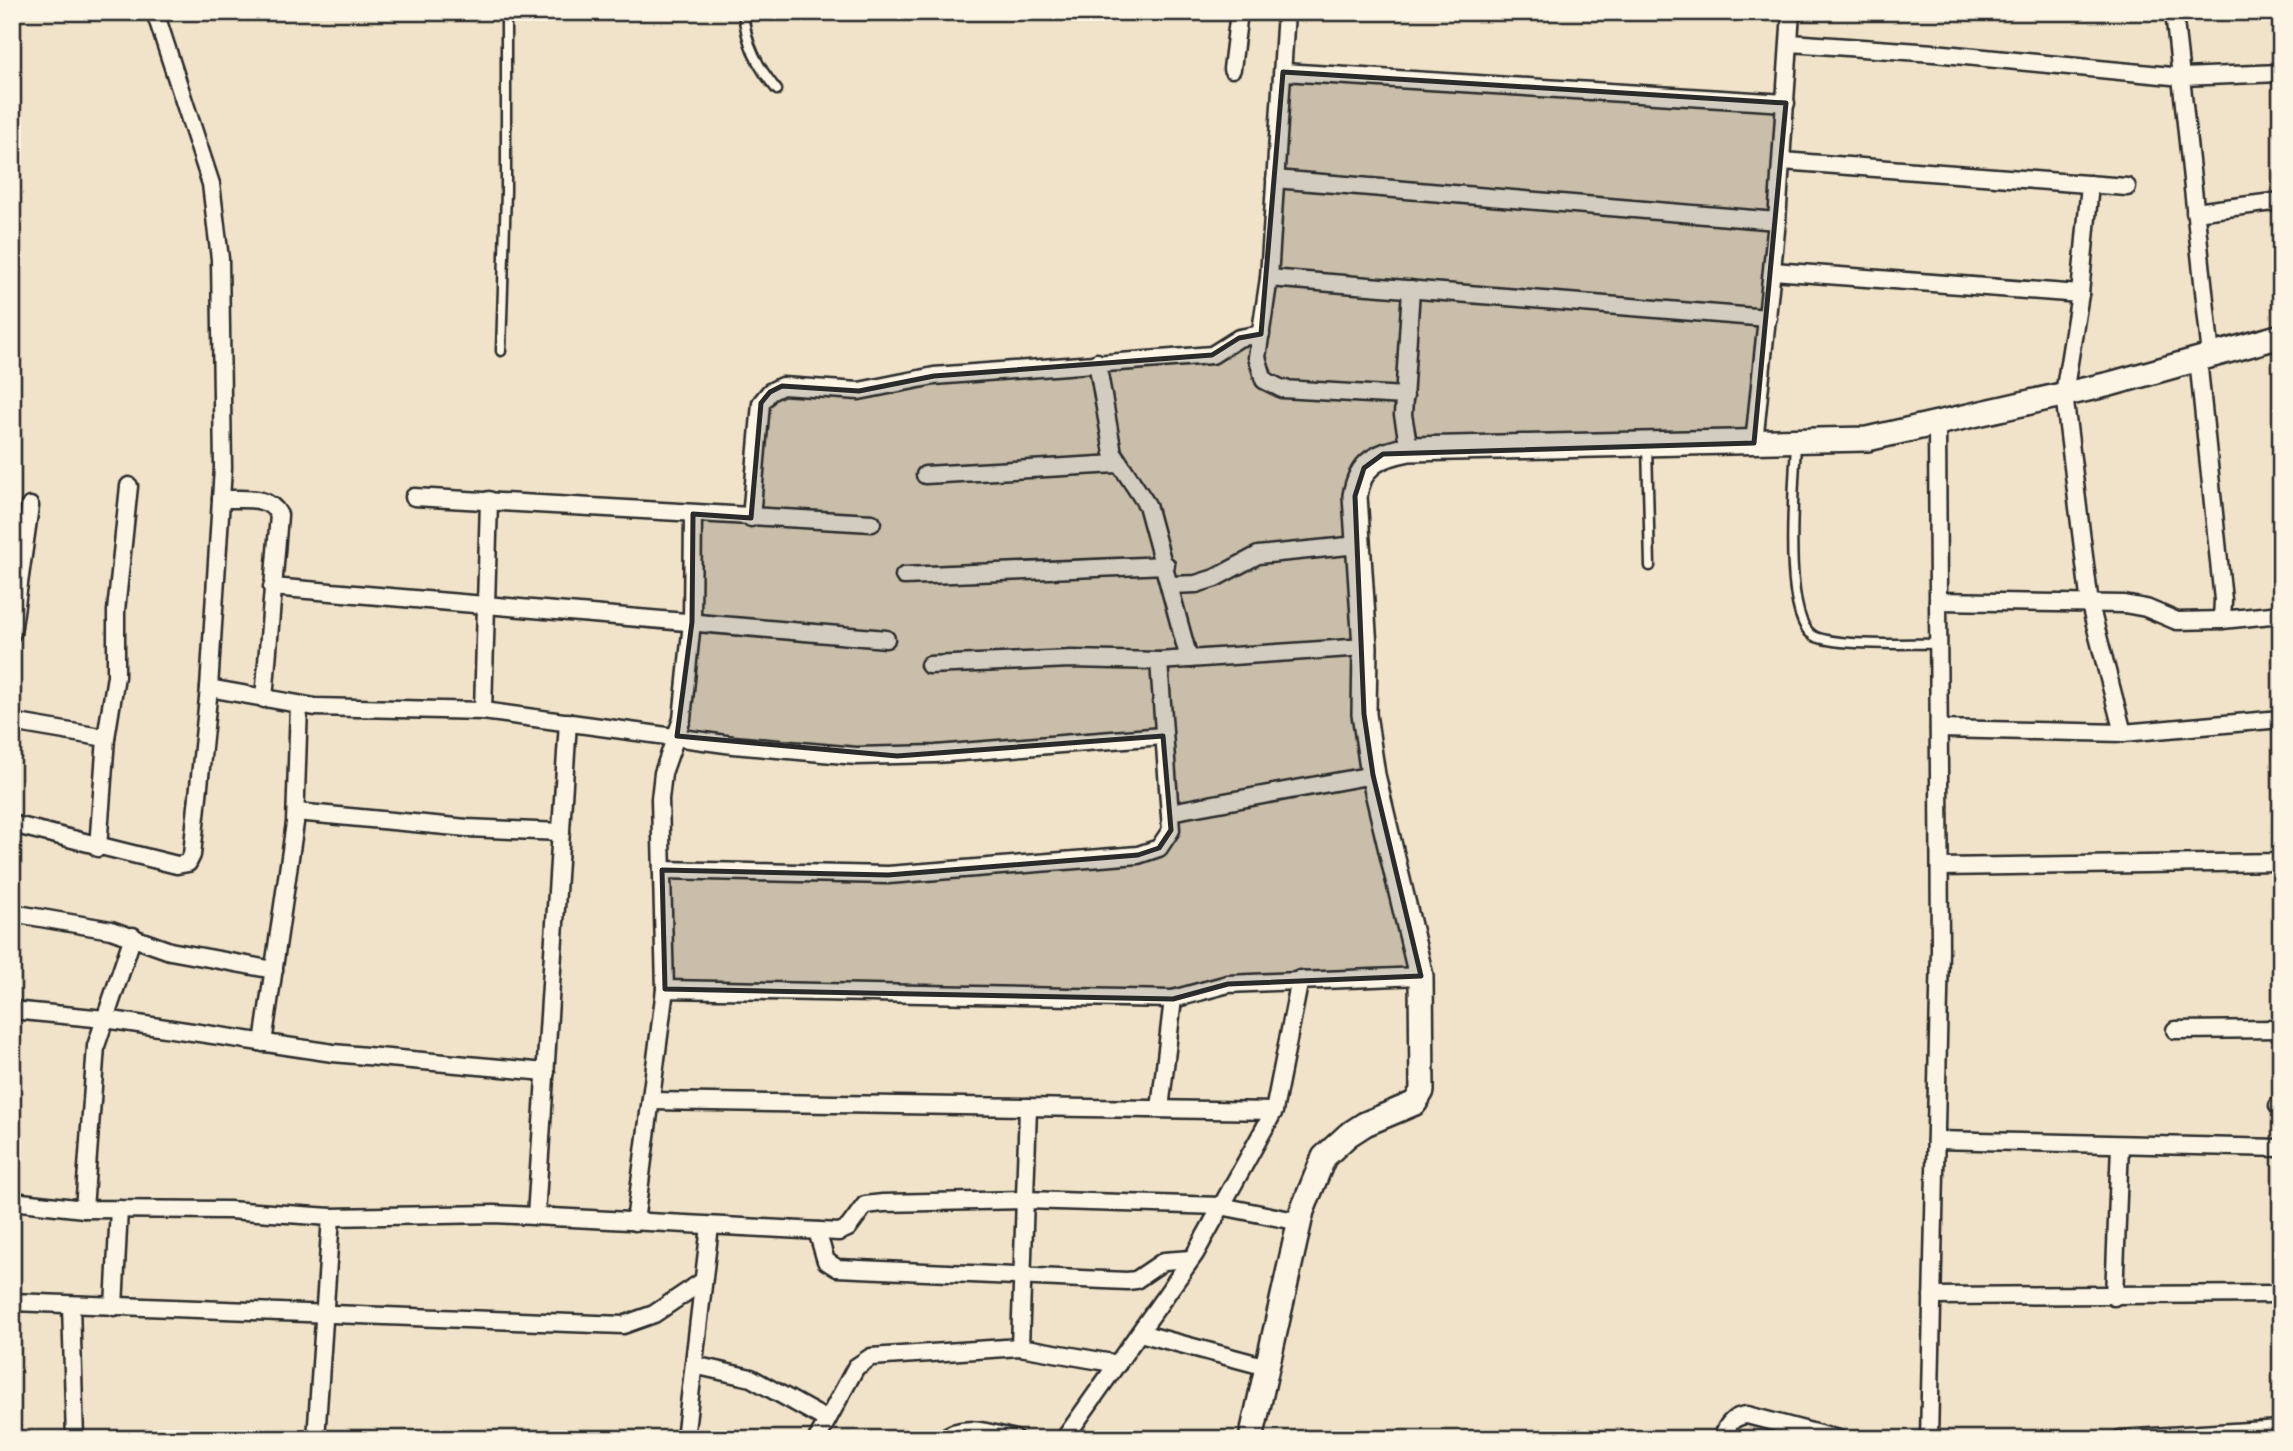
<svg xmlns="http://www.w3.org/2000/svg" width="2293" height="1451" viewBox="0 0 2293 1451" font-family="Mynerve,sans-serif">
	<rect width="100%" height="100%" fill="#f0e3c9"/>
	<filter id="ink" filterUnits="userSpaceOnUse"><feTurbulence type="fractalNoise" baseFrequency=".0143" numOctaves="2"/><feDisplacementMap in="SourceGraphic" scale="14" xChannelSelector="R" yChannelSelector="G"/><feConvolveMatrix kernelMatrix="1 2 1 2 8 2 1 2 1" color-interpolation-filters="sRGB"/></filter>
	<g filter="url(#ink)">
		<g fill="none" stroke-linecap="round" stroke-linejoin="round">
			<g stroke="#2b2b2b" stroke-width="13">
				<g id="lane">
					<path d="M743,12c3,32 14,54 34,78"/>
					<polyline points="501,351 506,191 506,12"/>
					<path d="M1796,442c-1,36 -15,177 18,194 22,11 96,7 124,8"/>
					<polyline points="1647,445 1650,566"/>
				</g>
			</g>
			<g stroke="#2b2b2b" stroke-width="21">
				<g id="street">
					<polyline points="1286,12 1269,278 1257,357 1264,380 1282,389 1405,396"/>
					<polyline points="2174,12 2211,356"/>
					<polyline points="1790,43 1934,53 2182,77 2281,73"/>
					<polyline points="1232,69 1239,12"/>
					<polyline points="1283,72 1786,103"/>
					<polyline points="1782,161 2127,187"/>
					<polyline points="1275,179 1777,221"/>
					<polyline points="2090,184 2080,294 2064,394 2090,605 2123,733 2281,719"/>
					<polyline points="2195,212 2281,201"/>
					<polyline points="1773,271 2080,294"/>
					<polyline points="1269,278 1768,318"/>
					<polyline points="2198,359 2223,600 2222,620 2281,614"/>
					<polyline points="1097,362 1113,453 1147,505 1189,659"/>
					<polyline points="1754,443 1777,221 1791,12"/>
					<polyline points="1409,449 1403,415 1411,289"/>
					<polyline points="925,475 1117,464"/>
					<polyline points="414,497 872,523"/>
					<path d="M221,499c21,1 47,-5 58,16l-15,184"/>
					<polyline points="751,518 761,403 770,392 782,386 859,391 934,376 1212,355 1239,338 1261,334"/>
					<polyline points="904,576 1166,565"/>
					<polyline points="1171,585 1196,584 1215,578 1258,555 1358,545"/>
					<polyline points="272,587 886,639"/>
					<polyline points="1938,601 2124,604 2146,608 2177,621 2222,620"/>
					<polyline points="12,633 30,506"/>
					<polyline points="929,665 1071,659 1159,661 1365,647"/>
					<polyline points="209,688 315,707 483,711 733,745 856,756 936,754 1163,736"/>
					<polyline points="483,711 489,500"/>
					<polyline points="12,722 106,738"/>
					<polyline points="1939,729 2123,733"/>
					<polyline points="296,812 467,828 561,832"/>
					<polyline points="1170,812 1373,775"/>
					<polyline points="12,824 177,865 188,863 192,855 209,688 223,468 220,259 211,184 155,12"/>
					<polyline points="98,848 106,738 116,676 116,611 129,486"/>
					<polyline points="1940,867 2281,862"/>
					<polyline points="662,870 888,875 1138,855 1159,848 1171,830 1159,661"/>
					<polyline points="12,913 111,930 170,951 274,970"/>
					<polyline points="665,989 660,799 663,773 682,719 692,622 693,514"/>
					<polyline points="12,1010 105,1019 333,1053 546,1072"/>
					<polyline points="2175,1030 2281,1029"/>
					<polyline points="263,1043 295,823 299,705"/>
					<polyline points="651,1101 1274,1111"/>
					<polyline points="2278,1106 2281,1106"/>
					<polyline points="1160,1109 1173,999"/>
					<polyline points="1936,1140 2281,1148"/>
					<polyline points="12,1201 84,1209 229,1210 331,1217 494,1214 839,1232 848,1228 865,1205 883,1203 1025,1200 1221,1206 1300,1222"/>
					<polyline points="84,1209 96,1046 133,936"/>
					<polyline points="536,1216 568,722"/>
					<polyline points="635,1222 665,989 1173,999 1228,984 1421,976"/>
					<polyline points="817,1231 826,1261 837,1268 1127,1281 1136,1280 1164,1261 1191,1259"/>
					<polyline points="1932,1296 2281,1294"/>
					<polyline points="2114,1297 2120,1145"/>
					<polyline points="12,1302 623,1325 654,1314 703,1281"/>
					<polyline points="71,1305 75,1439"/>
					<polyline points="114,1307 119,1209"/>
					<polyline points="1140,1333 1267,1367"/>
					<polyline points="1020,1347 1028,1107"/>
					<polyline points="694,1365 751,1378 827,1420"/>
					<polyline points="316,1439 331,1217"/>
					<polyline points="685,1439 710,1226"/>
					<polyline points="817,1439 856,1367 871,1357 1020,1347 1118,1364"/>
					<path d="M943,1439c20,-17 50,-5 72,0"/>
					<polyline points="1064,1439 1195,1254 1274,1111 1300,979"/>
					<path d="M1722,1439c4,-14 11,-23 25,-24l91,24"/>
					<polyline points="1929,1439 1940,950 1937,423"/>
					<polyline points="2120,1439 2281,1429"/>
				</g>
			</g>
			<g stroke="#2b2b2b" stroke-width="28">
				<path id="secondary" d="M1251,1439l51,-228 22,-54 24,-22 17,-11 50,-21 7,-12 -1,-115 -48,-201 -9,-61 1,-67 -10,-151c5,-34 24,-41 54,-47l458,-10 243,-55 171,-48"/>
			</g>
			<use href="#lane" stroke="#fcf5e5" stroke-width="8"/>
			<use href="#street" stroke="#fcf5e5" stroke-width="16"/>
			<use href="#secondary" stroke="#fcf5e5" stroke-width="23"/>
		</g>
	</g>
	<path fill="#2b2b2b" fill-opacity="0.2" stroke="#2b2b2b" stroke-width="5" stroke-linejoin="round" d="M1283,72l503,31 -32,340 -371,11 -19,14 -9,28 9,218 9,61 48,201 -193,8 -55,15 -508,-10 -3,-119 226,5 250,-20 21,-7 12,-18 -8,-94 -266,20 -220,-20 15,-114 1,-108 58,4 10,-115 9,-11 12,-6 77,5 75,-15 278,-21 27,-17 22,-4z"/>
	<rect width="2293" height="1451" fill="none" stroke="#fcf5e5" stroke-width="42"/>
	<rect x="21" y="21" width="2251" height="1409" fill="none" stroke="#2b2b2b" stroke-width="2.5" filter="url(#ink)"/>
</svg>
